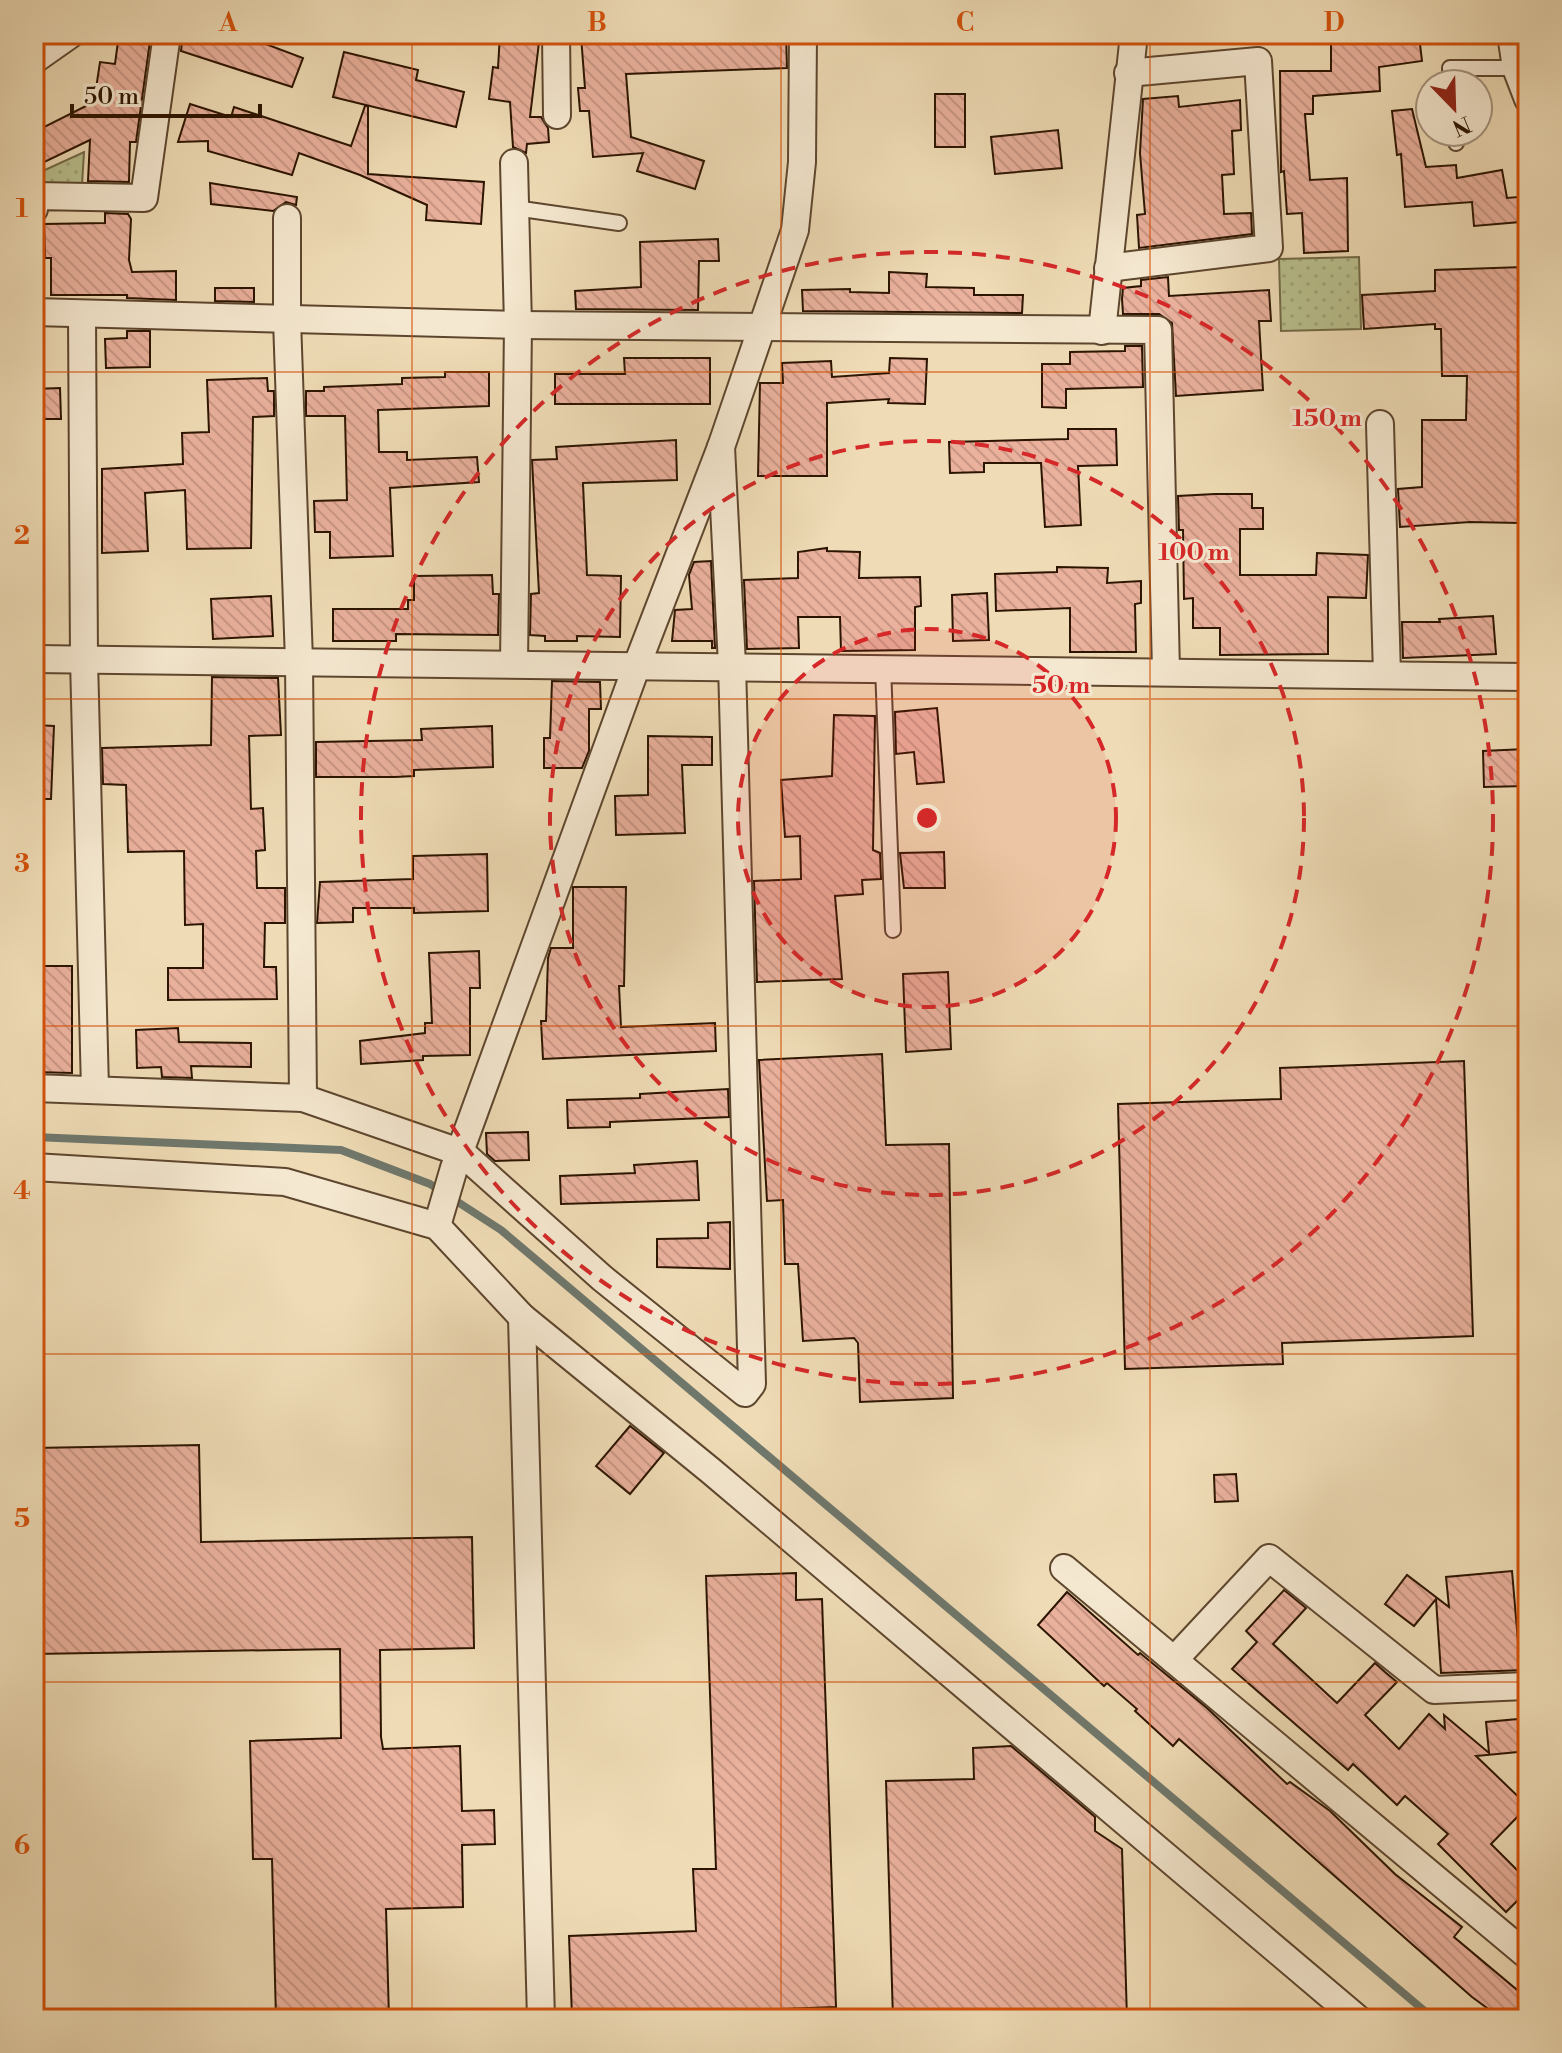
<svg xmlns="http://www.w3.org/2000/svg" width="1562" height="2053" viewBox="0 0 1562 2053" font-family="'Libre Bodoni',serif">
	<defs>
		<pattern id="park-dots" width="8" height="8" patternUnits="userSpaceOnUse" patternTransform="scale(2)"><rect width="8" height="8" fill="#b9c08e"/><path d="M2 2h.1M6 6h.1" fill="none" stroke="#9fa479" stroke-width="1.8" stroke-linecap="round"/></pattern>
		<pattern id="building-back-hatch" width="6" height="6" patternUnits="userSpaceOnUse" patternTransform="scale(2)"><rect width="6" height="6" fill="#eab19d"/><path d="M-1 5l2 2M0 0l6 6M5-1l2 2" fill="none" stroke="#c99785"/></pattern>
	</defs>
	<rect width="100%" height="100%" fill="#efdcb6"/>
	<filter id="stains"><feTurbulence type="fractalNoise" baseFrequency=".0025" numOctaves="4"/><feColorMatrix values="0 0 0 0 .2 0 0 0 0 .09 0 0 0 0 .02 0 0 0 .5 -.17"/></filter>
	<radialGradient id="worn" r=".72"><stop offset=".6" stop-color="#630" stop-opacity="0"/><stop offset="1" stop-color="#630" stop-opacity=".3"/></radialGradient>
	<g fill="url(#park-dots)" stroke="#726a47" stroke-width="2">
		<polygon points="84,152 82,185 34,184 34,175"/>
		<polygon points="1359,257 1361,329 1281,331 1279,259"/>
	</g>
	<g fill="none" stroke-linecap="round" stroke-linejoin="round">
		<polyline stroke="#6f786d" stroke-width="8" points="34,1137 341,1150 430,1184 501,1230 1434,2019"/>
	</g>
	<g fill="url(#building-back-hatch)" stroke="#2c1400" stroke-width="2">
		<polygon points="119,34 151,34 136,142 130,142 129,182 88,181 90,140 34,167 34,132 94,102 100,62 115,64"/>
		<polygon points="183,34 239,34 303,58 292,87 181,51"/>
		<polygon points="500,34 540,34 530,117 541,117 548,128 549,142 527,144 526,153 513,147 510,102 489,99 493,67 498,68"/>
		<polygon points="604,34 786,34 787,68 626,74 631,137 704,161 695,189 637,171 643,153 593,157 589,111 580,111 578,88 585,88 581,36"/>
		<polygon points="1331,34 1373,34 1374,43 1419,36 1422,61 1379,67 1380,91 1313,96 1313,114 1305,114 1310,180 1347,178 1348,251 1304,253 1302,213 1287,214 1284,171 1281,172 1280,71 1331,71"/>
		<polygon points="344,52 418,70 416,80 464,92 456,127 333,97"/>
		<rect x="935" y="94" width="30" height="53"/>
		<polygon points="1178,96 1179,107 1240,100 1241,130 1232,131 1234,174 1222,175 1224,214 1251,213 1252,234 1139,248 1137,215 1145,214 1140,153 1143,99"/>
		<polygon points="190,104 231,117 234,107 351,146 365,106 368,106 368,174 484,182 481,224 426,220 427,205 360,175 299,153 292,175 208,151 208,141 178,142"/>
		<polygon points="1412,109 1426,167 1456,165 1457,178 1502,170 1507,198 1518,197 1520,222 1474,226 1472,202 1405,207 1401,154 1397,155 1392,111"/>
		<polygon points="1058,130 1062,168 995,174 991,137"/>
		<polygon points="210,183 297,197 296,205 286,202 273,211 211,204"/>
		<polygon points="105,213 128,214 131,219 129,260 132,272 176,271 176,300 127,298 127,295 51,295 51,258 45,258 44,224 105,223"/>
		<polygon points="718,239 719,261 699,261 698,310 576,309 575,291 641,287 640,242"/>
		<polygon points="1523,267 1528,374 1521,374 1520,523 1470,522 1400,527 1398,489 1422,487 1422,420 1466,420 1467,376 1442,376 1441,329 1435,329 1435,324 1364,329 1362,295 1435,291 1435,270"/>
		<polygon points="889,272 927,274 926,287 974,288 974,295 1023,295 1022,313 803,311 802,290 850,289 850,292 889,293"/>
		<polygon points="1168,277 1169,296 1269,290 1271,321 1259,321 1263,390 1176,396 1172,323 1159,314 1123,314 1122,299 1123,288 1141,286 1141,280"/>
		<polygon points="215,288 254,288 254,302 215,301"/>
		<polygon points="127,331 150,331 150,367 106,368 105,339 127,338"/>
		<polygon points="1125,346 1142,346 1143,387 1066,389 1066,408 1042,407 1042,364 1070,364 1070,352 1125,351"/>
		<polygon points="624,358 710,358 710,404 555,404 555,374 625,374"/>
		<polygon points="890,358 927,359 925,404 888,403 889,399 827,403 827,476 758,476 760,383 783,383 782,363 831,361 832,377 889,373"/>
		<polygon points="445,372 489,372 489,406 378,410 379,452 407,452 407,460 477,457 479,482 390,488 393,556 330,558 330,532 315,532 314,501 347,500 345,416 306,416 306,391 324,391 324,387 402,384 402,378 445,377"/>
		<polygon points="267,378 268,391 274,391 274,416 253,417 251,548 187,549 185,490 145,493 148,551 102,553 102,469 183,464 182,433 209,432 207,380"/>
		<polygon points="60,388 61,419 34,419 34,389"/>
		<polygon points="1068,429 1116,429 1117,465 1078,466 1081,525 1045,527 1041,463 984,463 984,472 950,473 949,442 1068,439"/>
		<polygon points="676,440 677,480 583,483 587,575 621,576 620,637 577,636 577,641 545,641 545,636 530,635 531,594 539,593 532,460 557,459 556,447"/>
		<polygon points="1215,494 1252,494 1252,508 1263,508 1263,529 1240,529 1240,575 1316,575 1317,553 1368,555 1366,598 1328,597 1328,654 1220,655 1220,628 1193,628 1193,598 1184,599 1183,530 1179,530 1178,496"/>
		<polygon points="827,548 827,551 860,552 859,578 920,577 921,606 915,607 915,650 841,651 840,617 798,617 799,648 747,649 744,580 798,578 798,552"/>
		<polygon points="711,561 715,648 712,648 712,641 672,641 675,610 692,609 689,575 694,562"/>
		<polygon points="1057,567 1108,568 1107,583 1141,581 1141,603 1135,604 1136,652 1070,652 1070,608 996,611 995,574 1057,572"/>
		<polygon points="492,575 493,594 499,594 498,635 396,634 396,641 333,641 333,609 408,609 408,600 414,600 414,576"/>
		<polygon points="987,593 989,640 953,641 952,595"/>
		<polygon points="271,596 273,636 213,639 211,599"/>
		<polygon points="1493,616 1496,654 1403,658 1402,622 1440,622 1439,619"/>
		<polygon points="212,677 278,678 281,735 249,736 251,809 263,808 265,850 256,851 257,888 285,888 285,923 265,923 264,967 276,967 277,999 168,1000 168,968 203,968 203,924 185,925 184,851 128,852 126,785 103,784 102,748 211,745"/>
		<polygon points="552,681 600,682 601,709 589,709 589,751 582,768 544,768 544,738 550,738"/>
		<polygon points="937,708 944,782 917,784 914,752 896,754 895,712"/>
		<polygon points="834,715 875,716 873,850 880,853 881,879 862,880 863,894 835,896 842,979 757,982 754,881 801,879 800,836 785,837 781,780 832,776"/>
		<polygon points="34,725 54,726 51,799 34,799"/>
		<polygon points="492,726 493,767 414,770 414,776 395,777 316,777 316,742 422,740 421,729"/>
		<polygon points="648,736 712,737 712,765 682,765 685,833 616,835 615,796 648,795"/>
		<polygon points="1528,749 1528,786 1484,787 1483,751"/>
		<polygon points="944,852 945,888 904,888 900,853"/>
		<polygon points="487,854 488,911 414,913 414,908 353,908 353,922 317,923 320,882 413,879 413,856"/>
		<polygon points="573,887 626,887 624,986 619,986 621,1027 715,1023 716,1051 543,1059 541,1021 546,1021 548,958 551,948 573,948"/>
		<polygon points="479,951 480,988 470,988 470,1055 423,1056 423,1060 361,1064 360,1041 425,1033 425,1023 432,1023 429,953"/>
		<polygon points="34,966 72,966 72,1073 34,1072"/>
		<polygon points="948,972 951,1049 906,1052 903,974"/>
		<polygon points="178,1028 179,1042 251,1043 251,1067 191,1066 192,1078 162,1077 161,1067 137,1068 136,1030"/>
		<polygon points="882,1054 886,1145 949,1144 953,1398 860,1402 858,1343 854,1338 803,1341 798,1264 785,1264 783,1200 767,1201 759,1060"/>
		<polygon points="1464,1061 1473,1336 1282,1343 1283,1364 1125,1369 1118,1104 1281,1099 1280,1068"/>
		<polygon points="728,1089 729,1117 610,1122 610,1127 568,1128 567,1100 640,1098 640,1094"/>
		<polygon points="528,1132 529,1160 495,1161 487,1154 486,1133"/>
		<polygon points="697,1161 699,1200 561,1204 560,1176 635,1173 634,1165"/>
		<polygon points="730,1222 730,1269 657,1267 657,1239 708,1238 708,1223"/>
		<polygon points="630,1426 664,1453 630,1494 596,1466"/>
		<polygon points="199,1445 201,1542 472,1537 474,1648 380,1650 381,1737 383,1749 460,1746 462,1811 494,1810 495,1844 462,1845 463,1907 386,1909 389,2019 276,2019 272,1859 253,1859 250,1741 341,1738 340,1649 34,1654 34,1448"/>
		<polygon points="1236,1474 1238,1501 1215,1502 1214,1475"/>
		<polygon points="1512,1571 1518,1641 1528,1639 1528,1670 1441,1673 1436,1599 1414,1626 1385,1604 1407,1575 1449,1607 1446,1577"/>
		<polygon points="796,1573 796,1600 822,1599 836,2007 572,2017 569,1936 696,1931 693,1869 716,1869 706,1576"/>
		<polygon points="1284,1590 1306,1608 1273,1644 1337,1703 1375,1663 1385,1672 1397,1682 1365,1715 1399,1749 1429,1714 1445,1729 1444,1715 1489,1753 1486,1722 1528,1718 1528,1751 1476,1756 1528,1806 1491,1844 1528,1881 1528,1890 1506,1912 1438,1844 1448,1834 1405,1796 1397,1805 1353,1764 1348,1770 1232,1669 1257,1642 1246,1631"/>
		<polygon points="1067,1592 1138,1655 1140,1653 1207,1708 1287,1784 1290,1782 1330,1811 1395,1874 1462,1927 1454,1937 1528,1999 1528,2019 1502,2019 1472,1997 1179,1739 1173,1746 1135,1711 1137,1709 1107,1683 1104,1686 1038,1625"/>
		<polygon points="1011,1746 1095,1817 1095,1831 1122,1849 1127,2019 893,2019 886,1781 974,1779 973,1748"/>
	</g>
	<g fill="none" stroke-linecap="round" stroke-linejoin="round">
		<g stroke="#5d462e" stroke-width="18">
			<g id="service">
				<polyline points="1451,84 1450,68 1516,68"/>
				<polyline points="1455,132 1456,143"/>
				<polyline points="515,208 619,223"/>
				<polyline points="883,667 893,930"/>
			</g>
		</g>
		<g stroke="#5d462e" stroke-width="30">
			<g id="minor">
				<polyline points="556,34 557,115"/>
				<polyline points="1511,34 1516,68 1528,99"/>
				<polyline points="34,60 71,34"/>
				<polyline points="34,209 35,196 144,198 167,34"/>
				<polyline points="287,218 287,320 299,661 303,1098"/>
				<polyline points="1108,268 1269,248 1258,61 1128,73"/>
				<polyline points="34,312 518,325 1158,330 1166,671"/>
				<polyline points="82,316 84,660 95,1089"/>
				<polyline points="1102,331 1134,34"/>
				<polyline points="1380,424 1387,675"/>
				<polyline points="34,659 1528,677"/>
				<polyline points="514,664 518,325 514,163"/>
				<polyline points="34,1088 303,1098 462,1153 602,1278 745,1393 752,1384 732,665 721,447"/>
				<polyline points="34,1167 285,1182 437,1226 522,1317 711,1471 1358,2019"/>
				<polyline points="437,1226 454,1168 637,665 721,447 795,230 802,162 803,34"/>
				<polyline points="522,1317 541,2019"/>
				<polyline points="1064,1568 1528,1956"/>
				<polyline points="1174,1660 1269,1558 1434,1690 1528,1686"/>
			</g>
		</g>
		<use href="#service" stroke="#f5e8d0" stroke-width="14"/>
		<use href="#minor" stroke="#f5e8d0" stroke-width="26"/>
	</g>
	<path fill="none" stroke="#d5520b" stroke-width="2" stroke-opacity="0.55" d="M412,34v1985M781,34v1985M1150,34v1985M34,372h1494M34,699h1494M34,1026h1494M34,1354h1494M34,1682h1494"/>
	<circle cx="927" cy="818" r="189" fill="#d62828" fill-opacity=".12"/>
	<g fill="none" stroke="#d62828" stroke-width="4" stroke-dasharray="14 10">
		<circle cx="927" cy="818" r="189"/>
		<circle cx="927" cy="818" r="377"/>
		<circle cx="927" cy="818" r="566"/>
	</g>
	<circle cx="927" cy="818" r="12" fill="#d62828" stroke="#f5e8d0" stroke-width="4"/>
	<g font-size="24" text-anchor="middle" font-weight="bold" fill="#d62828" stroke="#f5e8d0" stroke-width="6" stroke-linejoin="round" paint-order="stroke">
		<text x="1327" y="426">150 m</text>
		<text x="1194" y="560">100 m</text>
		<text x="1061" y="693">50 m</text>
	</g>
	<rect width="1562" height="2053" fill="none" stroke="#efdcb6" stroke-width="88"/>
	<g transform="translate(1454 108) rotate(157)"><circle r="38" fill="#f5e8d0" stroke="#a5937d" stroke-width="2"/>
	<path d="M0-6L14 30L0 20L-14 30Z" fill="#8f2418"/>
	<text y="-12" font-size="22" font-weight="bold" text-anchor="middle" fill="#2c1400">N</text>
	</g>
	<path d="M72 104v12h188v-12" fill="none" stroke="#2c1400" stroke-width="4"/>
	<text x="84" y="104" font-size="24" fill="#2c1400" stroke="#f5e8d0" stroke-width="6" paint-order="stroke">50 m</text>
	<rect x="44" y="44" width="1474" height="1965" fill="none" stroke="#d5520b" stroke-width="3"/>
	<g font-size="26" text-anchor="middle" font-weight="bold" fill="#d5520b">
		<text x="228" y="31">A</text>
		<text x="597" y="31">B</text>
		<text x="965" y="31">C</text>
		<text x="1334" y="31">D</text>
		<text x="22" y="217">1</text>
		<text x="22" y="544">2</text>
		<text x="22" y="872">3</text>
		<text x="22" y="1199">4</text>
		<text x="22" y="1527">5</text>
		<text x="22" y="1854">6</text>
	</g>
	<rect width="100%" height="100%" filter="url(#stains)"/>
	<rect width="100%" height="100%" fill="url(#worn)"/>
</svg>
